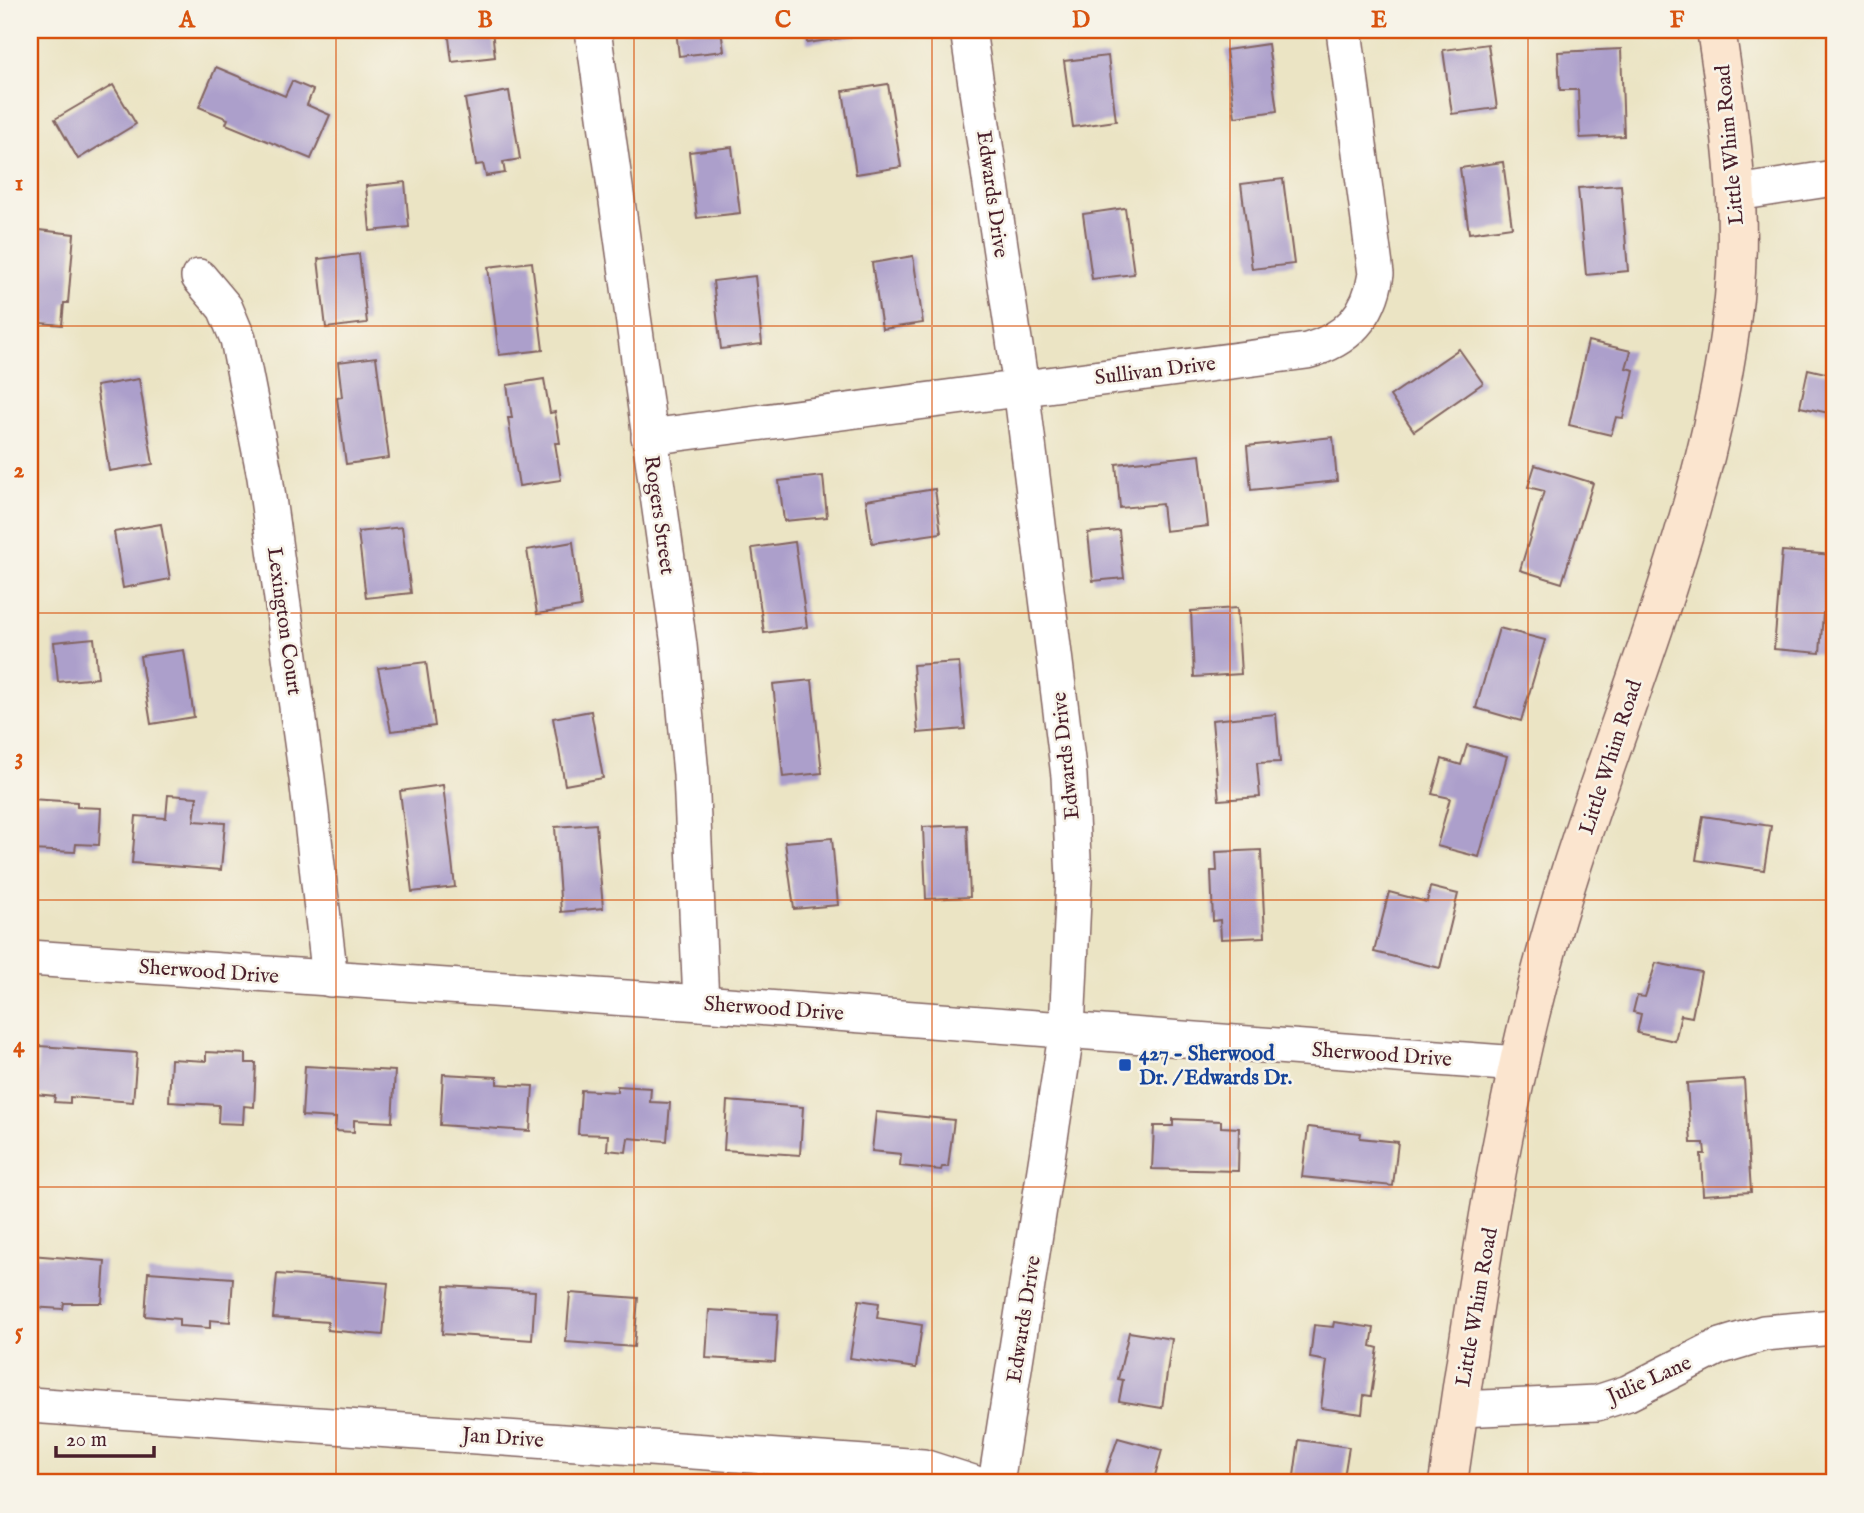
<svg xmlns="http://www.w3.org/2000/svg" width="1864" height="1513" viewBox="0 0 1864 1513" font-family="'IM FELL English',serif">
	<rect width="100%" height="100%" fill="#f7f3e8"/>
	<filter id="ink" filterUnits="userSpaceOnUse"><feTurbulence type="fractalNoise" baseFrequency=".0143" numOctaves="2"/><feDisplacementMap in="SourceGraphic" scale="14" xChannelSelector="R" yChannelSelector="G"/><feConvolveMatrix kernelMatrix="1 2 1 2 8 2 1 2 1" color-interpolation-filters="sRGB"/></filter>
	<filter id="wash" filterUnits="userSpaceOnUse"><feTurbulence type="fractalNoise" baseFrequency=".00686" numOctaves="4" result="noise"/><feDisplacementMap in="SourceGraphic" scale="28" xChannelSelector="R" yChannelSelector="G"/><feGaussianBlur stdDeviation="1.57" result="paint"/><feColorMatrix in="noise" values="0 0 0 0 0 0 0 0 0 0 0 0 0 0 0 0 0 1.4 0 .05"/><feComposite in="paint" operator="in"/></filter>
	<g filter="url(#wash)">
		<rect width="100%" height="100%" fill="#ebe4c4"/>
		<g id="blocks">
			<g fill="#ac9fcb">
				<polygon points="448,30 492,30 495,57 452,62"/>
				<polygon points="676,30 721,30 724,51 679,56"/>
				<polygon points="806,30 875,30 876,33 807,43"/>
				<polygon points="1268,44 1277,111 1235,117 1226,50"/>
				<polygon points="1488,44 1497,108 1452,114 1443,50"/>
				<polygon points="1621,49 1624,136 1580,138 1578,90 1560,90 1558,52"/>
				<polygon points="1108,56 1116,121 1073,127 1064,61"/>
				<polygon points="216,67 285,96 292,81 313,90 307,105 330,115 311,159 226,124 228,119 199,107"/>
				<polygon points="888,84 901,167 856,174 843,91"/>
				<polygon points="113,85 136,124 78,159 55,119"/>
				<polygon points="509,91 520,159 503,162 505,173 486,176 483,164 476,165 465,99"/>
				<polygon points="732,147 740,213 697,218 689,152"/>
				<polygon points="1503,162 1512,227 1469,233 1460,168"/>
				<polygon points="1283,179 1294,264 1252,269 1241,184"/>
				<polygon points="405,182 409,227 370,231 366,186"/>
				<polygon points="1621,185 1628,271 1586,275 1578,188"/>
				<polygon points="1125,208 1134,274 1092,279 1083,214"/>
				<polygon points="30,229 74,234 68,303 64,303 62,325 30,322"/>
				<polygon points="359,254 367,323 326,328 318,259"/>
				<polygon points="913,256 923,323 882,329 872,263"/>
				<polygon points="532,262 543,350 499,355 488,267"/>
				<polygon points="755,276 762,344 721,349 713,281"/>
				<polygon points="1588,341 1631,351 1626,368 1634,370 1623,418 1616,417 1611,435 1569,425"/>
				<polygon points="1459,349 1483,383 1414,431 1390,396"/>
				<polygon points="376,357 389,458 346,464 337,398 342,397 338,362"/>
				<polygon points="1808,369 1834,375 1834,414 1800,407"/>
				<polygon points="139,379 153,464 109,471 96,386"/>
				<polygon points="544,379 550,413 555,412 560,443 555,443 561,480 519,486 508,418 512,418 507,385"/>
				<polygon points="1333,437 1337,481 1251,490 1247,446"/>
				<polygon points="1200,455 1208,526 1165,531 1162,504 1120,508 1116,464"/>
				<polygon points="1535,465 1593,483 1562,583 1520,570 1544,491 1528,487"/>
				<polygon points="823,476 827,517 784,521 779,481"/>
				<polygon points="935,489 941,533 872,543 866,500"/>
				<polygon points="161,524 170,579 123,588 114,532"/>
				<polygon points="402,527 411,593 366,598 358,532"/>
				<polygon points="1119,530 1124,578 1093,581 1088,533"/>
				<polygon points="573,542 581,607 537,614 527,550"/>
				<polygon points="795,542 807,627 764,633 752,548"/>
				<polygon points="1782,551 1834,555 1834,614 1823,613 1820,653 1774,649"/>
				<polygon points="1237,608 1241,674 1194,677 1191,611"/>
				<polygon points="1499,628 1545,640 1521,721 1476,708"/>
				<polygon points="94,638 98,678 58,682 54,642"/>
				<polygon points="184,650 194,717 151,724 140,656"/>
				<polygon points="426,662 435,726 391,731 378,668"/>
				<polygon points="959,662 965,729 918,733 913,665"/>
				<polygon points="812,680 822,773 783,777 773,684"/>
				<polygon points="591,711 603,778 565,785 553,718"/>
				<polygon points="1276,714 1280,762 1257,763 1260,797 1219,800 1212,720"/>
				<polygon points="1467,745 1507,756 1479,857 1437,846 1450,798 1432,794 1442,759 1461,765"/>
				<polygon points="443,785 455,887 412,892 400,791"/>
				<polygon points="168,795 197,797 194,821 225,823 221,870 132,863 136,816 166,818"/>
				<polygon points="30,799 77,802 77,807 101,808 99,845 76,844 75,852 30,850"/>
				<polygon points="1703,816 1771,826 1764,870 1696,860"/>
				<polygon points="596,824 603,908 561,912 555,827"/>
				<polygon points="967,825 970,897 926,899 923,827"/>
				<polygon points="832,838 838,905 794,909 785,842"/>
				<polygon points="1261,850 1265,937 1221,939 1220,920 1213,921 1211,871 1217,871 1216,852"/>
				<polygon points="1430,887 1458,894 1440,968 1374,952 1389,892 1427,902"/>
				<polygon points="1656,963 1701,972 1692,1017 1681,1015 1675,1041 1637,1033 1641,1014 1633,1012 1637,996 1645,997"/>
				<polygon points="39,1046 137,1053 133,1102 70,1097 70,1103 54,1102 55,1096 35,1094"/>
				<polygon points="206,1052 246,1054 246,1063 256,1063 254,1107 244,1106 243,1124 218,1123 219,1105 169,1102 171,1059 206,1061"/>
				<polygon points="305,1066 395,1071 392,1122 354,1120 354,1132 335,1131 336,1118 302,1116"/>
				<polygon points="443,1074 497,1077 497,1084 533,1086 530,1131 440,1125"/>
				<polygon points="1744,1079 1751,1192 1703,1195 1701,1154 1705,1154 1704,1143 1691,1143 1687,1083"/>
				<polygon points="617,1086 651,1088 650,1102 670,1103 667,1141 628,1138 626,1152 607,1150 608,1135 578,1134 581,1090 617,1092"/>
				<polygon points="727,1101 803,1107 800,1155 724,1150"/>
				<polygon points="876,1112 954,1120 948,1167 942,1167 941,1170 900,1166 901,1154 872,1151"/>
				<polygon points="1173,1119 1221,1121 1221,1127 1239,1128 1238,1171 1152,1169 1154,1126 1173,1126"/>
				<polygon points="1308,1127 1361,1133 1360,1138 1398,1142 1393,1186 1302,1177"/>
				<polygon points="30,1255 105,1261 102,1303 64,1303 63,1309 30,1307"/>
				<polygon points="148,1272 233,1278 230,1322 210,1320 210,1328 179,1326 179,1319 145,1316"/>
				<polygon points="277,1274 388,1283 383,1335 327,1330 328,1322 273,1318"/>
				<polygon points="445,1286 535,1291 532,1340 442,1334"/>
				<polygon points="570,1293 638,1298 634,1347 566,1342"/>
				<polygon points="859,1300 879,1303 877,1318 922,1325 916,1368 850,1358"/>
				<polygon points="709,1310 778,1314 775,1362 706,1358"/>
				<polygon points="1334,1322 1374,1328 1371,1346 1378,1348 1371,1396 1364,1395 1362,1414 1321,1408 1327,1361 1310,1358 1314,1325 1333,1327"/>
				<polygon points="1129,1332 1172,1339 1162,1408 1119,1401 1123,1380 1118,1379"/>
				<polygon points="1118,1438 1162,1450 1153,1483 1098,1483 1099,1479 1103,1481"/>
				<polygon points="1299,1440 1349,1447 1343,1483 1293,1483"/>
			</g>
		</g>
	</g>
	<g filter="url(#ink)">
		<use href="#blocks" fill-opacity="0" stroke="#826461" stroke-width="2"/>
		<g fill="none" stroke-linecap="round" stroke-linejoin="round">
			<g stroke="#826461" stroke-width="38">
				<g id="street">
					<polyline points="593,30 679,645 691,774 701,1003"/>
					<polyline points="968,30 1021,387 1069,776 1074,879 1067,1029 996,1483"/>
					<polyline points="1737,193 1834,178"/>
					<polyline points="199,277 225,308 238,339 265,477 307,778 330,979"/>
					<path d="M649,437l658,-86c40,-11 63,-36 69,-77l-32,-244"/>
					<polyline points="30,958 701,1003 1518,1064"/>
					<polyline points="30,1405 923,1467 973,1483"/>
					<polyline points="1459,1409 1597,1403 1628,1393 1718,1347 1764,1333 1834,1327"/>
				</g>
			</g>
			<g stroke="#826461" stroke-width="41">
				<path id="secondary" d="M1448,1483c26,-179 51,-362 100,-537 60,-216 162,-423 186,-648 9,-90 -4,-179 -18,-268"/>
			</g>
			<use href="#street" stroke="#fff" stroke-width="35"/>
			<use href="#secondary" stroke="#fbe5cf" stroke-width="38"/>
		</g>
	</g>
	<path fill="none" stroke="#d8530f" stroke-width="2" stroke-opacity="0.55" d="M336,30v1453M634,30v1453M932,30v1453M1230,30v1453M1528,30v1453M30,326h1804M30,613h1804M30,900h1804M30,1187h1804"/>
	<rect fill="#1a4fb4" stroke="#f7f3e8" stroke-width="2.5" x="1118" y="1058" width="14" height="14" rx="3.5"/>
	<g text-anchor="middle" stroke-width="5" stroke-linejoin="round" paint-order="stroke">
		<g font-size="21" fill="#4a1f2b" stroke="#f7f3e8">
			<text transform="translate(1729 145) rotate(-95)" y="7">Little Whim Road</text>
			<text transform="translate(993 194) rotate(82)" y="7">Edwards Drive</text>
			<text transform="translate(1155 370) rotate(-7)" y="7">Sullivan Drive</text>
			<text transform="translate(660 515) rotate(82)" y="7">Rogers Street</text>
			<text transform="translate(285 621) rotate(82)" y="7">Lexington Court</text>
			<text transform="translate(1065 756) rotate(-96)" y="7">Edwards Drive</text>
			<text transform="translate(1610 757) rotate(-72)" y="7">Little Whim Road</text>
			<text transform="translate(209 971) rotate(4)" y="7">Sherwood Drive</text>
			<text transform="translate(774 1008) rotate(4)" y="7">Sherwood Drive</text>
			<text transform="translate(1382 1054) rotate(4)" y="7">Sherwood Drive</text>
			<text transform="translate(1476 1307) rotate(-80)" y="7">Little Whim Road</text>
			<text transform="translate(1023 1319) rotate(-81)" y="7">Edwards Drive</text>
			<text transform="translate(1649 1379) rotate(-24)" y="7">Julie Lane</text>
			<text transform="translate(503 1437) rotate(4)" y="7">Jan Drive</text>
		</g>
		<g font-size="21" font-weight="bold" fill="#164399" stroke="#f7f3e8" text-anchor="start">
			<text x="1139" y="1060">427 - Sherwood<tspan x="1139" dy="24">Dr. / Edwards Dr.</tspan></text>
		</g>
	</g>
	<rect width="1864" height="1513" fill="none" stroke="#f7f3e8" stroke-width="77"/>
	<path d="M56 1446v10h98v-10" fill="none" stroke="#4a1f2b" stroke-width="3.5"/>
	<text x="66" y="1446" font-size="21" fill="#4a1f2b" stroke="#f7f3e8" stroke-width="5" paint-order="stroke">20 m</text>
	<rect x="38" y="38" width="1788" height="1436" fill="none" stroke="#d8530f" stroke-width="2.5"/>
	<g font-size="23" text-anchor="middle" font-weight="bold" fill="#d8530f">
		<text x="187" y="27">A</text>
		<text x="485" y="27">B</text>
		<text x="783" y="27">C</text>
		<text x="1081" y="27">D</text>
		<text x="1379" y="27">E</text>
		<text x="1677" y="27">F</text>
		<text x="19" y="190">1</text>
		<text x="19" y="477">2</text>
		<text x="19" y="764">3</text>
		<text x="19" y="1052">4</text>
		<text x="19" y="1339">5</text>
	</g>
</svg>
